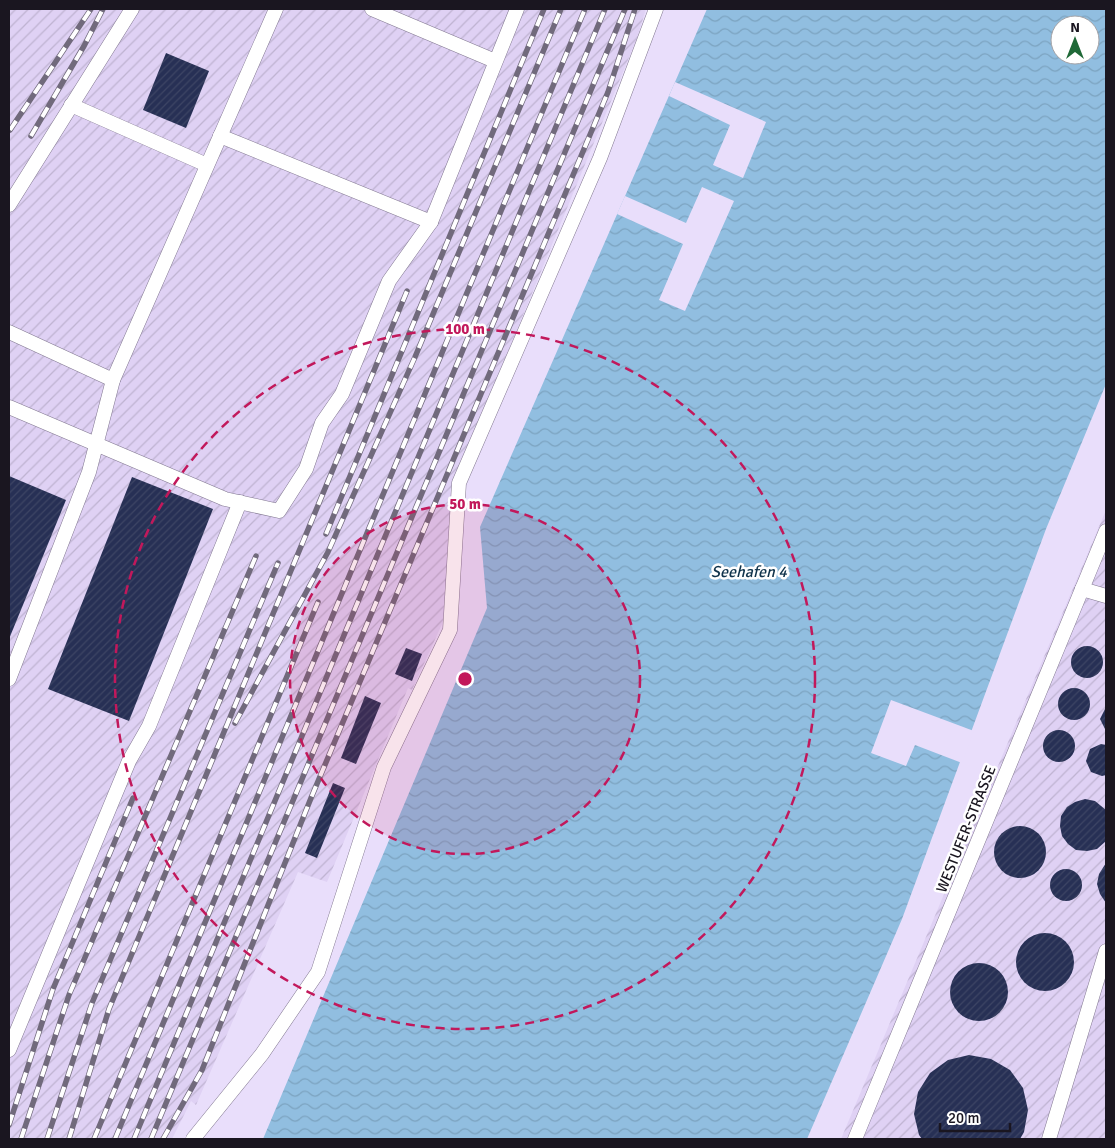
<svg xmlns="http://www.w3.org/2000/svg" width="1115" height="1148" viewBox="0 0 1115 1148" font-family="Signika,sans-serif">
	<defs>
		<pattern id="industrial-furrows" width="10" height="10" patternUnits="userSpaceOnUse" patternTransform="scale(1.25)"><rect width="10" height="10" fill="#dfd1f4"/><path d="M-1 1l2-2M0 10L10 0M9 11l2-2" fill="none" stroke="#bfb3d1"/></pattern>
		<pattern id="water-waves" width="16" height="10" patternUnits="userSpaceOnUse" patternTransform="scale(1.25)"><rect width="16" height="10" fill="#91bee0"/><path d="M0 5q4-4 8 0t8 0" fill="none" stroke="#7ca3c0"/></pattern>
		<pattern id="building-hatch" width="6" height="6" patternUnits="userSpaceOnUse" patternTransform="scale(1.25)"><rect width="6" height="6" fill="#273055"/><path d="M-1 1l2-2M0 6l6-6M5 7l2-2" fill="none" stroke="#3d4564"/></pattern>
	</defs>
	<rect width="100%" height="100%" fill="#e9defb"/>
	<g fill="url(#industrial-furrows)">
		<polygon points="9,9 646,9 637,38 454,483 443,622 412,690 408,688 327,882 298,872 196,1105 191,1101 172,1139 9,1139"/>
		<polygon points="1106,510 1106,1139 841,1139 1027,697"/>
	</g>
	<path fill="url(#water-waves)" fill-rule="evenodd" d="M707,9h399v375l-60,145 -144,390 -95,220h-544l224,-531 -7,-81zM1060,25h30v30h-30z"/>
	<g fill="#e9defb">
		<polygon points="675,82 766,122 743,178 713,165 730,125 669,96"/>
		<polygon points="702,187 734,201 685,311 659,300 683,244 617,214 625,196 686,223"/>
		<polygon points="891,700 974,731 962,763 915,745 906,766 871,753"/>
	</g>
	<g fill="url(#building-hatch)">
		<polygon points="166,53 209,71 186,128 143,110"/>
		<polygon points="9,476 66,500 9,639"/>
		<polygon points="132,477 213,509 129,721 48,689"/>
		<circle cx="1087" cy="662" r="16"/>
		<polygon points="406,648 422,654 412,681 395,674"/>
		<circle cx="1074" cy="704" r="16"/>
		<polygon points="365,696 381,703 356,764 341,758"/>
		<polygon points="1106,707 1106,731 1100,719"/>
		<circle cx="1059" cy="746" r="16"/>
		<polygon points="1101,744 1106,745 1106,775 1102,776 1091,772 1086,761 1090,749"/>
		<polygon points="333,783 345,788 317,858 305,853"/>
		<polygon points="1085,799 1095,801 1106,810 1106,841 1097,849 1087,851 1076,850 1068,844 1062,836 1060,826 1061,816 1067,807 1075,802"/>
		<circle cx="1020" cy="852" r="26"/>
		<polygon points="1106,863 1106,903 1100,894 1097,884 1099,874"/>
		<circle cx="1066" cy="885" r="16"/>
		<circle cx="1045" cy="962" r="29"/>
		<circle cx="979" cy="992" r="29"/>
		<polygon points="969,1055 991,1059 1010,1070 1023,1088 1028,1110 1024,1132 1020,1139 922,1139 919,1135 914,1114 918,1092 930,1073 948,1060"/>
	</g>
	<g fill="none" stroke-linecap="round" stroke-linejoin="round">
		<g stroke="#837992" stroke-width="15">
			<g id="lane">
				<polyline points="372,9 495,61"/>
				<polyline points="71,105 207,165"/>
				<polyline points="220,136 431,222"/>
				<polyline points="9,205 132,9"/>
				<polyline points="9,332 113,380 276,9"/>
				<polyline points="9,407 225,499 279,511 306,469 322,423 342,394 389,281 431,222 517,9"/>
				<polyline points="1082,589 1106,596"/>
				<polyline points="9,679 89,472 113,380"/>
				<polyline points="9,1050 129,761 149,726 240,502"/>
				<polyline points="193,1139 262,1054 318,972 384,767 450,630 459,483 600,158 656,9"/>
				<polyline points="855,1139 1106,531"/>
				<polyline points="1049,1139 1106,951"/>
			</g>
		</g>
		<use href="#lane" stroke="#fff" stroke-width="14"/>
		<g stroke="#716a7c" stroke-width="5.5">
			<g id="rail">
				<polyline points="10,130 91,9"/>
				<polyline points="31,136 84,46 103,9"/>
				<polyline points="326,534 544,9"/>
				<polyline points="235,723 328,552 415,357 561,9"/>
				<polyline points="9,1125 53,989 133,798"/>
				<polyline points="21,1139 69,995 256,556"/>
				<polyline points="47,1139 92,1003 278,563"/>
				<polyline points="69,1139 109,1009 407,291"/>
				<polyline points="94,1139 318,602"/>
				<polyline points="115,1139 585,9"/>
				<polyline points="134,1139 605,9"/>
				<polyline points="151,1139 625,9"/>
				<polyline points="163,1139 202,1070 311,798 608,92 635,9"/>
			</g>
		</g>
		<use href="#rail" stroke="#fff" stroke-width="4" stroke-dasharray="11" stroke-linecap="butt"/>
	</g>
	<circle cx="465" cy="679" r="175" fill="#c2185b" fill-opacity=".12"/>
	<g fill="none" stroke="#c2185b" stroke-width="2.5" stroke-dasharray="9 6">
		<circle cx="465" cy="679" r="175"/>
		<circle cx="465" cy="679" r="350"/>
	</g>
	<g text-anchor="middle" stroke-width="5" stroke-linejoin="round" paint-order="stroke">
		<g font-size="15" fill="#1a1620" stroke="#fff">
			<text transform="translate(966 829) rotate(-68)" y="5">WESTUFER-STRASSE</text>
		</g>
		<g font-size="16" font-style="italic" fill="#10334b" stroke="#fff">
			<text x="749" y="577">Seehafen 4</text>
		</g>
	</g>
	<circle cx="465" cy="679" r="8" fill="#c2185b" stroke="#fff" stroke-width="2.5"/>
	<g font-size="15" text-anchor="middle" font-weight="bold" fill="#c2185b" stroke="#fff" stroke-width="5" stroke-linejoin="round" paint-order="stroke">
		<text x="465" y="334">100 m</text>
		<text x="465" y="509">50 m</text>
	</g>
	<rect width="1115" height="1148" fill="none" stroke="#1a1620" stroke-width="20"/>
	<g transform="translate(1075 40)"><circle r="24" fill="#ffffff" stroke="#a3a2a6"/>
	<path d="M0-4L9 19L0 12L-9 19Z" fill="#1f6937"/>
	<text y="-8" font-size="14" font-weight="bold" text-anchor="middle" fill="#1a1620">N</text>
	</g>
	<path d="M940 1123v8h70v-8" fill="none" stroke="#1a1620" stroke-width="2.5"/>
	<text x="948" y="1123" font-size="15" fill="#1a1620" stroke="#ffffff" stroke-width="4" paint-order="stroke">20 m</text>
</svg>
